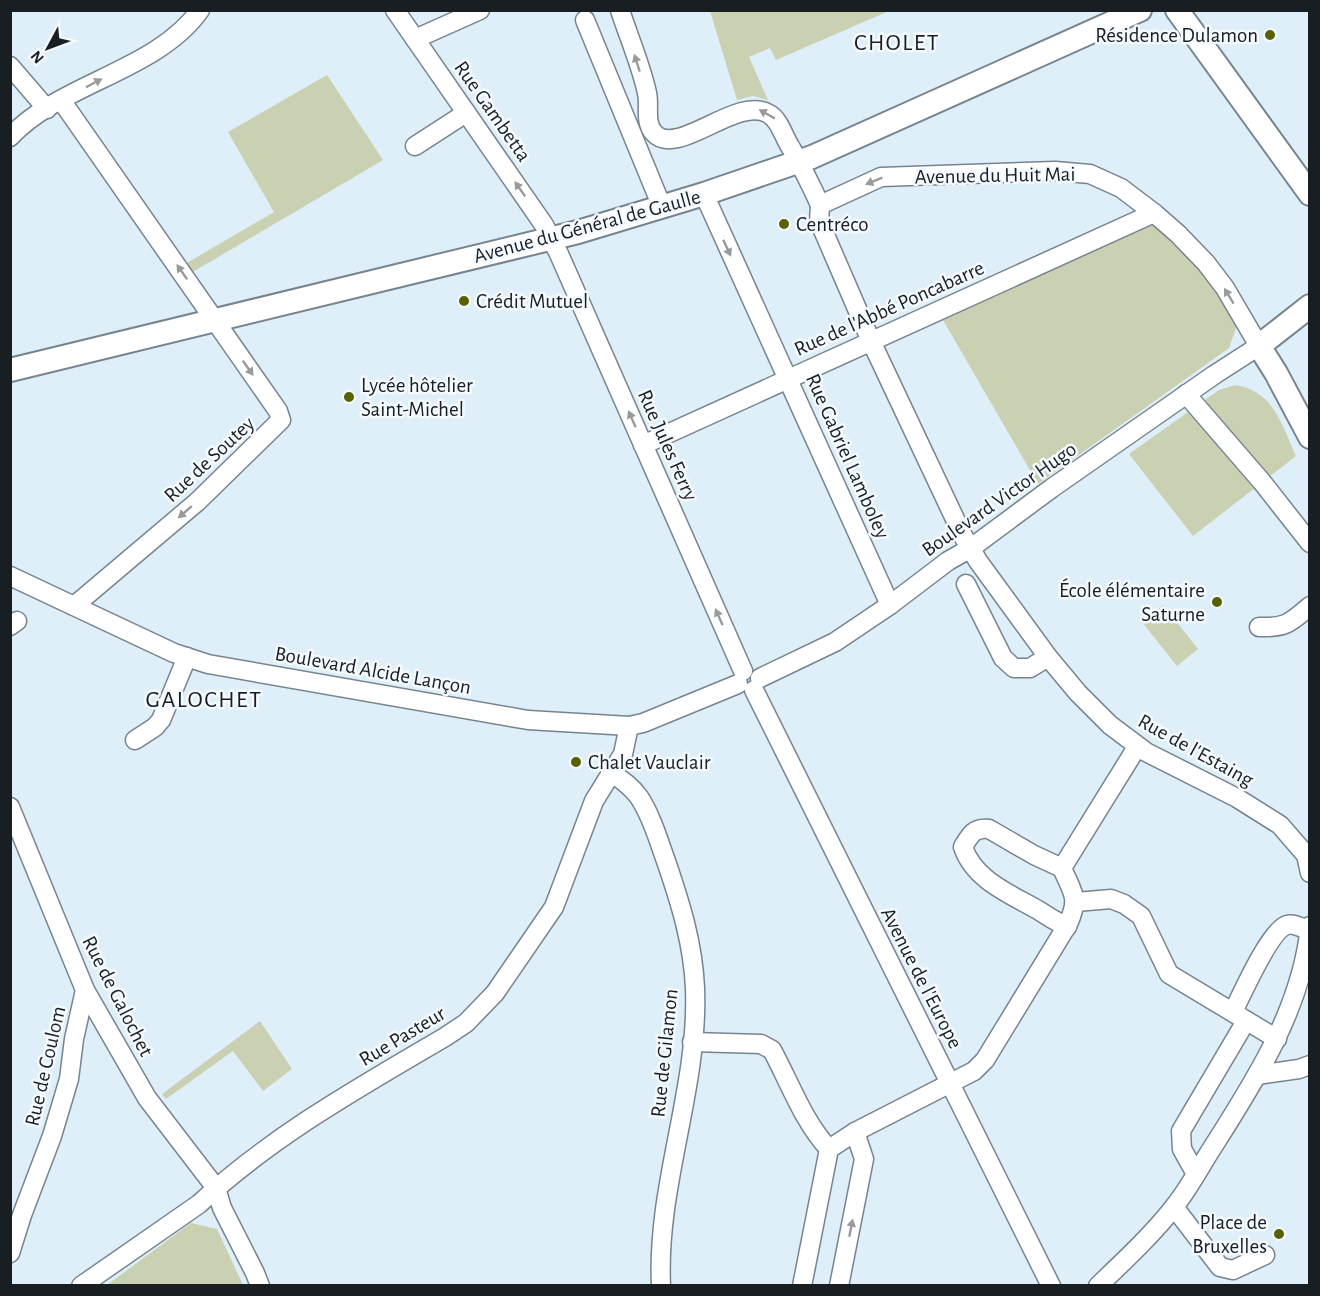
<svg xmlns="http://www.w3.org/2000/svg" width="1320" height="1296" viewBox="0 0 1320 1296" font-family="'Alegreya Sans',sans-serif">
	<rect width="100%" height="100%" fill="#dfeff9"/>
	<g fill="#cad0b2">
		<polygon points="710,11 710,10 889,11 776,60 770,48 749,57 768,100 753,96 737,100"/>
		<polygon points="327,75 383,160 191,273 185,264 274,212 228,132"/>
		<polygon points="1152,225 1156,225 1194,260 1217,291 1237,325 1229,348 1038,484 943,320"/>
		<path d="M1235,385c39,6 46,39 61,71l-103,80 -64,-82 90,-64z"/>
		<polygon points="1163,605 1198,649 1177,666 1142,622"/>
		<polygon points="260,1021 292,1069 263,1091 233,1051 166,1099 162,1094"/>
		<polygon points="191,1223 217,1229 243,1285 107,1285"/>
	</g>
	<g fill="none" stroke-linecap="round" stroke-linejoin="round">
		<g stroke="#76848e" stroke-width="21">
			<g id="minor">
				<polyline points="395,10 544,225 559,254 743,671"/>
				<path d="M620,10c9,28 21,55 27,83 3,13 -3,29 7,40 23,26 84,-39 115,-19 11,6 15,24 22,34 11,19 20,37 29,57"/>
				<polyline points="585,20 662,207"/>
				<polyline points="415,39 480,10"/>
				<polyline points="10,66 47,109"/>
				<polyline points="61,100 278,411 281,420 197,502 74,606"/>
				<path d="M10,137c50,-54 147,-66 190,-127"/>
				<polyline points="415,146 466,113"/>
				<polyline points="704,194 890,605"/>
				<polyline points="820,205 819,221 871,341 963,536 978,561 1048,657 1078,693 1110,725 1146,752 1237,798 1280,825 1306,855 1310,873"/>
				<polyline points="1186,394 1262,482 1310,543"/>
				<polyline points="643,445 1154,213"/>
				<polyline points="10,576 174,653 208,664 528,720 629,726 643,723 738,684"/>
				<polyline points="966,584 1003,658 1014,668 1030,668 1048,657"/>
				<polyline points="10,626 17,621"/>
				<path d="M1259,627c27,1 31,-4 51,-21"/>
				<polyline points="760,678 835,642 890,605 948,561 971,548 1052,488 1214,375 1259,346 1225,288 1206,263 1178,234 1154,213 1121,188 1090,174 1055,171 881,177 820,205"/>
				<polyline points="754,690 1051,1286"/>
				<polyline points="135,740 155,727 161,720 187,657"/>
				<path d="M612,773c10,7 20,14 27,24 13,20 20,45 28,67 14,41 26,80 28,124 4,101 -39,197 -34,298"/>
				<polyline points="10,807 85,990 147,1098 216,1188 222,1208 255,1273 260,1286"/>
				<path d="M1062,868l-28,-13 -45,-26c-15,-2 -19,6 -26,18 11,33 47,47 75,63 9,6 19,12 29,17"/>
				<polyline points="1062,868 1137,747"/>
				<polyline points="1076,902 1111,899 1124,904 1141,916 1169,974 1277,1039"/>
				<path d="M1233,1012c8,-16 37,-82 54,-87 7,-2 15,3 22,6"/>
				<path d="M692,1042l69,2 11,6c18,33 31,71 57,99"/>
				<polyline points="1257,1075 1299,1069 1310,1065"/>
				<polyline points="1196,1174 1182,1149 1181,1131 1246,1021"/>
				<polyline points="1174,1207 1220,1267 1233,1270 1265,1255"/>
				<polyline points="10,1253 22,1215 52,1136 69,1079 74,1039 85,990"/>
				<path d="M81,1286l118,-82c73,-68 161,-117 246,-167l21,-14 29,-30 59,-86 40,-106 29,-47 6,-28"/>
				<path d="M802,1286l27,-137 26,-17 119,-61 11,-11 83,-136c12,-27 5,-30 -6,-56"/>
				<polyline points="839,1286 864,1159 855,1132"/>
				<path d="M1098,1286c26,-25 54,-51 76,-79 16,-20 28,-44 42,-65 42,-66 86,-136 94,-216"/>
			</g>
		</g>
		<g stroke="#76848e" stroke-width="26">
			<g id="major">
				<polyline points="1177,10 1310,194"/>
				<polyline points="1310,306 1259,346 1276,373 1310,437"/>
				<polyline points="10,370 578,232 704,194 812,157 1140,10"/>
			</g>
		</g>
		<use href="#minor" stroke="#fff" stroke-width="18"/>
		<use href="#major" stroke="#fff" stroke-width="22"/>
	</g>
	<defs><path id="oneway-solid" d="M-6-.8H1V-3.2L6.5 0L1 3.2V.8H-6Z" transform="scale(1.5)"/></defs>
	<g fill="#989a9c">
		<use href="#oneway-solid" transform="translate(637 63) rotate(-108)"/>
		<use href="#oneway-solid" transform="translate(94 83) rotate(-28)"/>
		<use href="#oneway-solid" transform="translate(767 114) rotate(-151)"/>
		<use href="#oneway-solid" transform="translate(874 181) rotate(158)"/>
		<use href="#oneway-solid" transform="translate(520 189) rotate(-125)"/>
		<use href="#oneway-solid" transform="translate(727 248) rotate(65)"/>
		<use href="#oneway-solid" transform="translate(182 272) rotate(-125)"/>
		<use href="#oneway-solid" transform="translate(1229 296) rotate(-121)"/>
		<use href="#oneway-solid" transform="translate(248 368) rotate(55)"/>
		<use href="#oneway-solid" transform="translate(632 419) rotate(-114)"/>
		<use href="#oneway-solid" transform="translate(185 512) rotate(139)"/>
		<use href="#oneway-solid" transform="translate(719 617) rotate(-114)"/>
		<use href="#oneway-solid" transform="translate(851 1228) rotate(-79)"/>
	</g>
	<g fill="#586100" stroke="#f4faff" stroke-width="2">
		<circle cx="1270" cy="35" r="6"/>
		<circle cx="784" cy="224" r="6"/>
		<circle cx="464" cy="301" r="6"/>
		<circle cx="349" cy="397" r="6"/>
		<circle cx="1217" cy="602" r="6"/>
		<circle cx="576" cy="762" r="6"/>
		<circle cx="1279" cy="1234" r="6"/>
	</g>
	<g text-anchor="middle" stroke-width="5" stroke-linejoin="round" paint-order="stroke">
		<g font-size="21" fill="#191e22" stroke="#f4faff" text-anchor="start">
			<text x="1258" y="42" text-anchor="end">Résidence Dulamon</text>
			<text x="796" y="231">Centréco</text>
			<text x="476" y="308">Crédit Mutuel</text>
			<text x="361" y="392">Lycée hôtelier<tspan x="361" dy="24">Saint-Michel</tspan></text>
			<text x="1205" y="597" text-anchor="end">École élémentaire<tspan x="1205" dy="24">Saturne</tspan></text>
			<text x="588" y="769">Chalet Vauclair</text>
			<text x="1267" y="1229" text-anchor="end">Place de<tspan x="1267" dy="24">Bruxelles</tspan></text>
		</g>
		<g font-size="21" fill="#191e22" stroke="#f4faff">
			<text transform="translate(493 111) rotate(55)" y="7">Rue Gambetta</text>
			<text transform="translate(995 175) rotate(-1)" y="7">Avenue du Huit Mai</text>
			<text transform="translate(587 226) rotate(-15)" y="7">Avenue du Général de Gaulle</text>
			<text transform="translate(889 308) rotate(-24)" y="7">Rue de l'Abbé Poncabarre</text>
			<text transform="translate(668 445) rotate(66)" y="7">Rue Jules Ferry</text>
			<text transform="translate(848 456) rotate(66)" y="7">Rue Gabriel Lamboley</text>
			<text transform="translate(209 459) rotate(-43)" y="7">Rue de Soutey</text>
			<text transform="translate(999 499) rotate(-35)" y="7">Boulevard Victor Hugo</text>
			<text transform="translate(373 670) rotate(10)" y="7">Boulevard Alcide Lançon</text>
			<text transform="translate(1196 750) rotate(29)" y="7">Rue de l'Estaing</text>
			<text transform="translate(922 978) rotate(63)" y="7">Avenue de l'Europe</text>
			<text transform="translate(118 996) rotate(63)" y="7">Rue de Galochet</text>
			<text transform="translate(402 1036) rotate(-31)" y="7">Rue Pasteur</text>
			<text transform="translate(664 1053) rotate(-84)" y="7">Rue de Gilamon</text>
			<text transform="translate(45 1066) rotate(-77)" y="7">Rue de Coulom</text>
		</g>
		<g font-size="24" letter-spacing="1.5" fill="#191e22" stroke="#f4faff">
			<text x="897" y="50">CHOLET</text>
			<text x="204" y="707">GALOCHET</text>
		</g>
	</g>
	<rect width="1320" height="1296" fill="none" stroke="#191e22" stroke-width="24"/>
	<g transform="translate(48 48) rotate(229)" stroke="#f4faff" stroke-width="4.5" paint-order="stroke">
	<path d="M0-4.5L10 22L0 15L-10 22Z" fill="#191e22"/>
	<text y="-9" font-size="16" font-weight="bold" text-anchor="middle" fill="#191e22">N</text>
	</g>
</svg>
